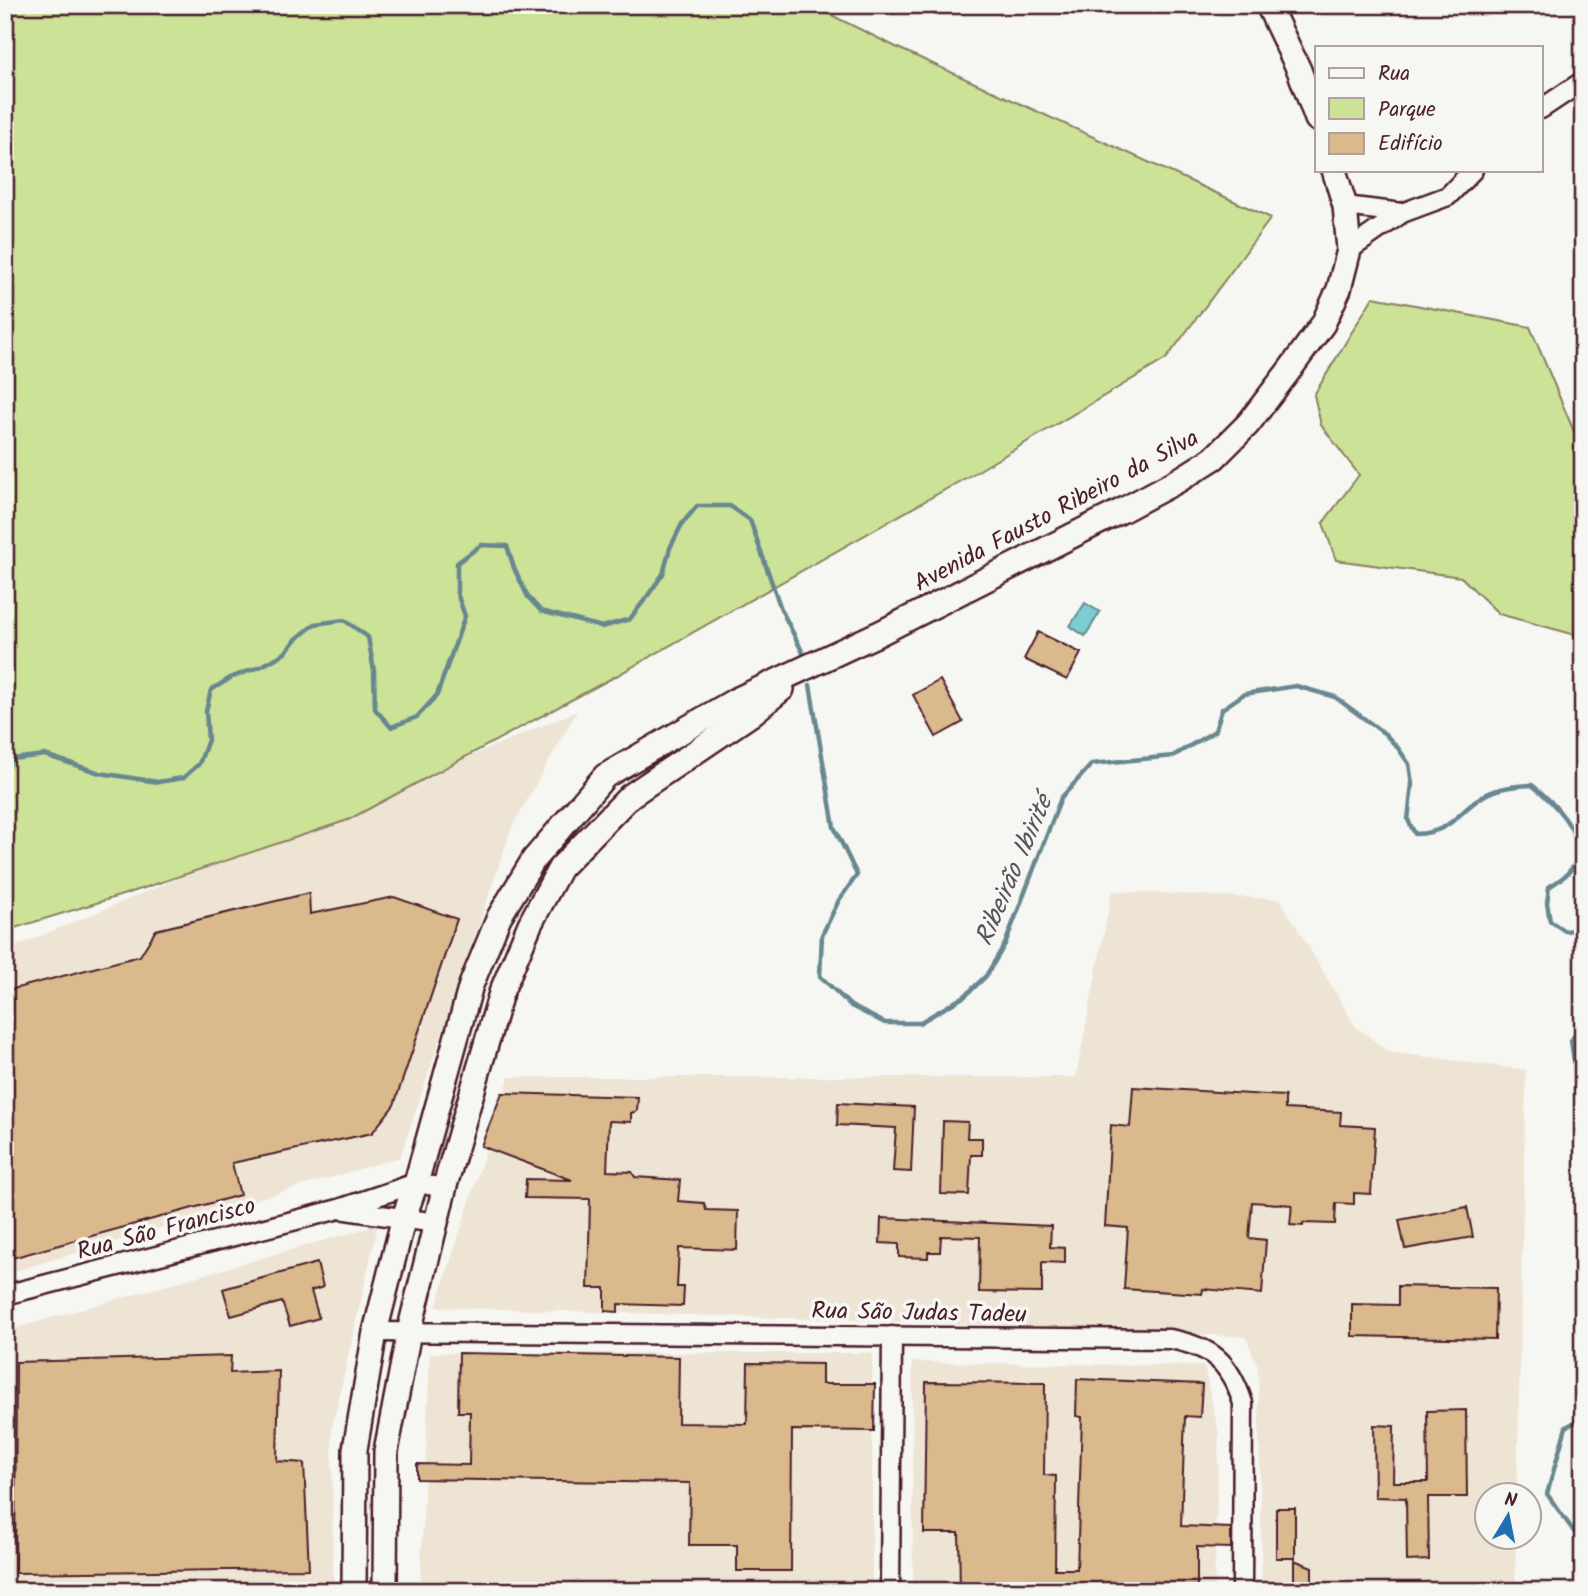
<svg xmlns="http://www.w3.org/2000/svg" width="1588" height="1596" viewBox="0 0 1588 1596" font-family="Kalam,sans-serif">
	<rect width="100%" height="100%" fill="#f6f6f2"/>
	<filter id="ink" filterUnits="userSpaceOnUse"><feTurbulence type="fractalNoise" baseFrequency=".0143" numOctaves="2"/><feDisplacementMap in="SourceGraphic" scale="14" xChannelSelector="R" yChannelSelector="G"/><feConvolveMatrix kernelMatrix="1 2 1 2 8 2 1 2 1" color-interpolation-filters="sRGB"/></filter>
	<g filter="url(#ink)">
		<g fill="#eee4d4">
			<polygon points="577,711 512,827 400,1157 5,1274 5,951"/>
			<polygon points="1112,891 1280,899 1356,1027 1389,1052 1526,1070 1517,1494 1486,1494 1486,1536 1516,1537 1515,1591 1262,1591 1258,1367 1246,1337 1036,1326 436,1307 509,1077 1076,1077"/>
			<polygon points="378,1225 332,1428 333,1582 5,1591 5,1331"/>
			<polygon points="430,1353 872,1353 872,1591 420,1591"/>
			<polygon points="912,1362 1204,1366 1219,1434 1214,1591 913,1591"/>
		</g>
		<g fill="#cbe297" stroke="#8a8061" stroke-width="2">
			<polygon points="5,5 811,5 898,48 1271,218 1166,359 978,471 616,676 348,820 129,893 5,931"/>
			<polygon points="1373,297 1530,327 1583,453 1583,637 1499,614 1461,577 1336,560 1323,523 1359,475 1321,425 1314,395"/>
		</g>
		<polygon fill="#7bcdd2" stroke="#67878f" stroke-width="2" points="1085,603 1100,612 1085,636 1070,626"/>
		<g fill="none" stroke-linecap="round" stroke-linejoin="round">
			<g stroke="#67878f" stroke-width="4.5">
				<path d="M810,685l24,142 23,48 -18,25 -17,35 -2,41 31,30 34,17h34l46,-27 21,-20 19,-32 56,-146 31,-34 81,-8 42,-25 7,-22 22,-15 52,-8 39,11 50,37 13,14 11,16 3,20 -4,36 7,14c38,-1 41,-22 70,-39 14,-8 31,-9 47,-10 18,14 55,50 44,76 -5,12 -16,19 -27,26l-2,16 3,18 15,10 18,-2"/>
				<polyline points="5,771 12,759 45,755 100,773 158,782 183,778 199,764 208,740 206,711 211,690 232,677 262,666 285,653 295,640 315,624 344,620 368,637 374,671 375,709 391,727 417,717 437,695 465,616 457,593 457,563 481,545 507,546 514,568 528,597 541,611 602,627 630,619 646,598 663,574 670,548 682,524 697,506 730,506 750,520 781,609 804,655"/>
				<path d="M1583,1022l-12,19c6,33 6,67 12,100"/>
				<polyline points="1583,1418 1566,1427 1547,1494 1583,1544"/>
			</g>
		</g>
		<g fill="#dab98d" stroke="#4a1f2b" stroke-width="2">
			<polygon points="1038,632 1081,653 1067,680 1024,659"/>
			<polygon points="940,680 963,722 936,737 913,695"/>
			<polygon points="309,893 310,914 394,897 457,919 394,1105 372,1133 232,1163 240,1195 5,1260 5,991 140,956 156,930"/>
			<polygon points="1133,1087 1285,1096 1285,1109 1341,1112 1340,1125 1375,1127 1371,1194 1354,1193 1354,1204 1336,1203 1335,1224 1303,1223 1303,1226 1290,1225 1292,1205 1252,1202 1249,1238 1266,1240 1262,1294 1203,1289 1202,1294 1124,1289 1128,1228 1105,1226 1111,1125 1130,1127"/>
			<polygon points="502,1093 638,1097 637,1111 631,1113 631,1122 609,1121 607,1171 632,1172 635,1177 680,1180 678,1201 704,1203 706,1210 738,1211 737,1250 679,1248 677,1287 684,1287 683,1306 618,1304 618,1312 605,1311 605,1288 588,1288 590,1199 525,1198 526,1179 572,1180 481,1146"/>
			<polygon points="838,1103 914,1107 911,1172 893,1171 896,1128 837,1125"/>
			<polygon points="943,1121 968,1122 967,1138 982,1138 982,1155 971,1155 969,1195 941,1194"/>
			<polygon points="1467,1207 1473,1237 1405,1249 1399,1220"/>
			<polygon points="881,1218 1051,1226 1050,1247 1065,1248 1065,1263 1042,1262 1042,1293 979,1292 980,1237 941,1236 940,1252 928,1252 928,1258 899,1257 899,1244 880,1243"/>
			<polygon points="317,1263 323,1287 311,1291 319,1318 290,1326 282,1302 231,1316 223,1289"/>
			<polygon points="1398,1286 1496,1288 1495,1339 1352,1336 1352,1304 1398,1305"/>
			<polygon points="459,1353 679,1357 678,1423 747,1424 748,1363 822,1364 822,1384 875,1384 874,1431 792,1430 791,1571 737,1571 737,1545 689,1545 690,1483 417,1479 417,1464 469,1465 470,1412 458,1412"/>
			<polygon points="231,1356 230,1373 279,1371 277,1461 304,1463 309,1569 15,1573 16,1362"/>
			<polygon points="1077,1379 1202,1384 1200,1417 1185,1416 1181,1526 1231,1528 1231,1548 1197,1547 1197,1591 960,1591 959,1533 924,1533 926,1382 1045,1383 1044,1475 1056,1476 1055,1569 1077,1569 1082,1417 1076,1416"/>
			<polygon points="1466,1410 1467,1497 1428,1497 1429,1560 1407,1561 1406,1498 1375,1497 1374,1425 1394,1426 1393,1482 1428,1482 1427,1411"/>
			<rect x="1276" y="1508" width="19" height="50"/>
			<polygon points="1294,1560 1312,1567 1312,1591 1294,1591"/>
		</g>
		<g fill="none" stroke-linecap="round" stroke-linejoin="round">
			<g stroke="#4a1f2b" stroke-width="23">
				<g id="minor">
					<polyline points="1541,109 1583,81"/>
					<polyline points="1345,206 1402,213"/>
					<polyline points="1349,250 1402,213 1448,196 1473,170"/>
					<polyline points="346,1210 436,1223"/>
					<polyline points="5,1295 339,1209 416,1183 445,1188"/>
					<path d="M375,1332l795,7c42,8 59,22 73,64l-1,188"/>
					<polyline points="890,1591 892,1336"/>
				</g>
			</g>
			<g stroke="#4a1f2b" stroke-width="28">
				<g id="major">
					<polyline points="1268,5 1299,70 1317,119"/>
					<polyline points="354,1591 355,1449 375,1332 404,1217 416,1183 471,985 499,917 534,859 605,776 734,701 880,633 1121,511 1179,480 1214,458 1248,424 1288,372 1323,324 1339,289 1349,250 1345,206 1334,170"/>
					<polyline points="385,1591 386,1451 409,1332 446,1182 501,993 530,924 560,868 630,796 750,715 782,689"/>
				</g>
			</g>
			<use href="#minor" stroke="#f6f6f2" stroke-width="18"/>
			<use href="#major" stroke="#f6f6f2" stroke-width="23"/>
		</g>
	</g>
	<g text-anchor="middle" stroke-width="7" stroke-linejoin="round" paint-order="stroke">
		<g font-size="24" fill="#4a1f2b" stroke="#f6f6f2">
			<text transform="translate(1056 510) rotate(-28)" y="8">Avenida Fausto Ribeiro da Silva</text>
			<text transform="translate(166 1228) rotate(-15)" y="8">Rua São Francisco</text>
			<text transform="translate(919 1312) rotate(1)" y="8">Rua São Judas Tadeu</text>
		</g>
		<g font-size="26" font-style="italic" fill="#59535d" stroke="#f6f6f2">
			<text transform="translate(1013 870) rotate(-67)" y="9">Ribeirão Ibirité</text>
		</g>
	</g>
	<rect width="1588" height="1596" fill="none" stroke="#f6f6f2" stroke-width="28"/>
	<rect x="14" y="14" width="1560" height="1568" fill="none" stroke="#4a1f2b" stroke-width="2.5" filter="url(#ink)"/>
	<rect x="1315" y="46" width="228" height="126" fill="#f6f6f2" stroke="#b1a0a2" stroke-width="2"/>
	<rect x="1329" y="68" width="35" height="10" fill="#f6f6f2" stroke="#b1a0a2" stroke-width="2"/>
	<text x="1378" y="80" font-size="21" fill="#4a1f2b">Rua</text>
	<rect x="1329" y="98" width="35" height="21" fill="#cbe297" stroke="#b1a0a2" stroke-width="2"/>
	<text x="1378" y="116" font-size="21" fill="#4a1f2b">Parque</text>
	<rect x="1329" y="133" width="35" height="21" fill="#dab98d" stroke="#b1a0a2" stroke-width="2"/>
	<text x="1378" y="150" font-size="21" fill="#4a1f2b">Edifício</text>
	<g transform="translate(1508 1516) rotate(10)"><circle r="33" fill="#f6f6f2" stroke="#b1a0a2" stroke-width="2"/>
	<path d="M0-5L12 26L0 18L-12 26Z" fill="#1f6fb2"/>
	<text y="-10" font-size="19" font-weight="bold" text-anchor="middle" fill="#4a1f2b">N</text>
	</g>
</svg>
